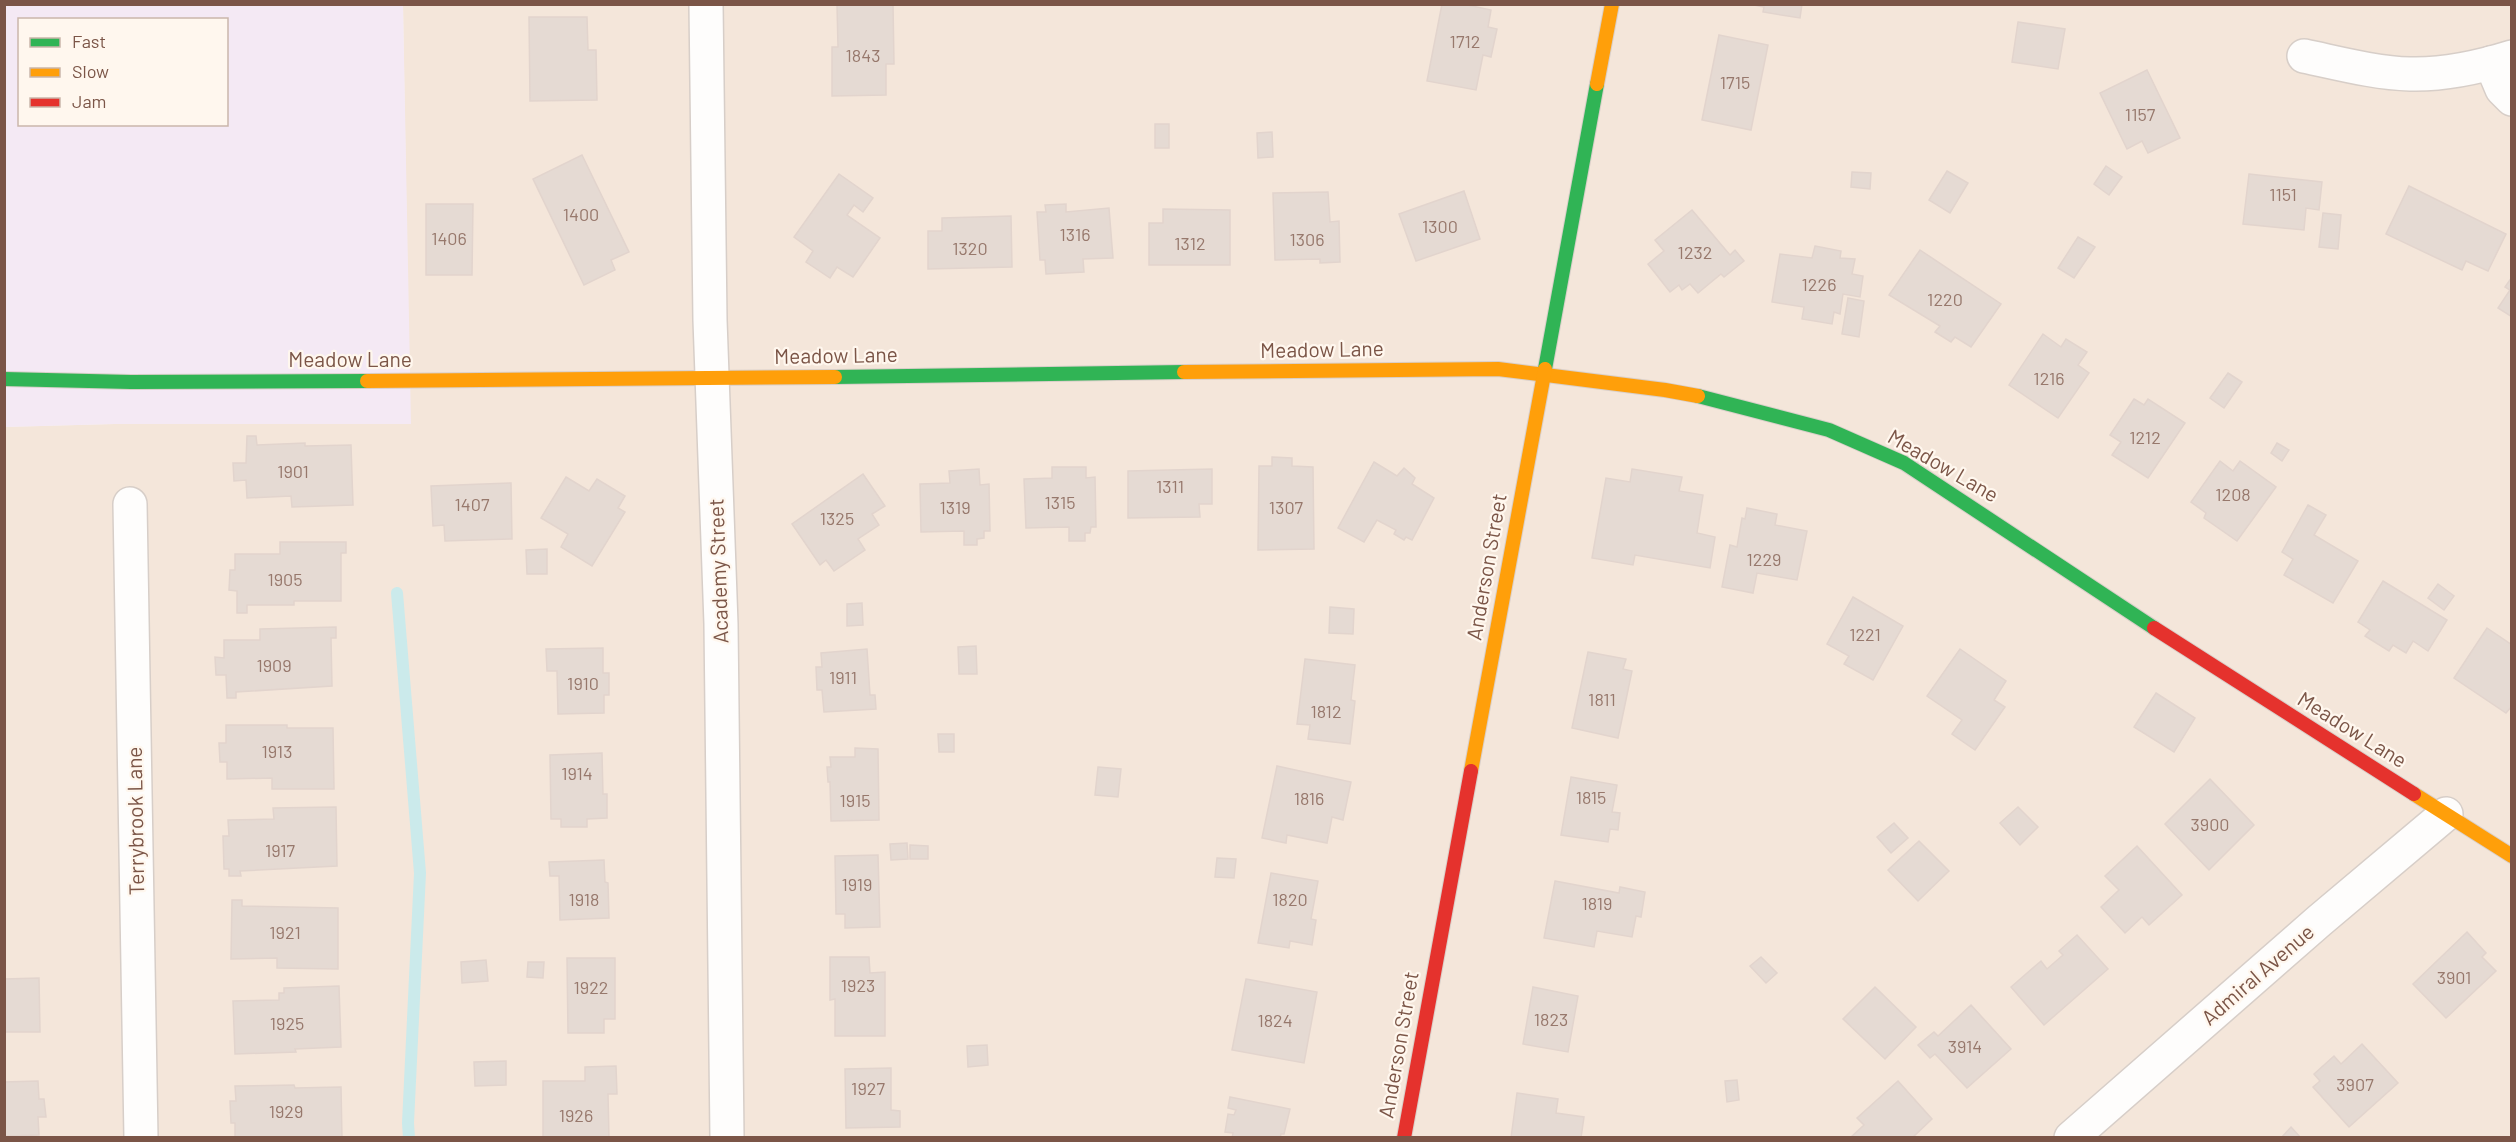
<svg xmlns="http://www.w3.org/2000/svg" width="2516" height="1142" viewBox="0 0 2516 1142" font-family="Barlow,sans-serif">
	<rect width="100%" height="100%" fill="#f8f2ec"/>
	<polygon fill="#f4e6da" points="403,5 2511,5 2511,1137 5,1137 4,427 114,424 410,424"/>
	<path fill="#f4e9f4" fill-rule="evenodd" d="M4,5h399l8,419h-297l-109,3zM20,20h206v104h-206z"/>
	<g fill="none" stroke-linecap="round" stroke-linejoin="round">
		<polyline stroke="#cbeaeb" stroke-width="12" points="397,593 420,873 408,1123 409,1138"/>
	</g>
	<g fill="#e5dad3" stroke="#e2d4cd" stroke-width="1.5">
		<polygon points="893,4 894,64 886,64 886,95 832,96 832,47 838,47 837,5"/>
		<polygon points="1442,4 1463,4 1491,10 1488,27 1497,29 1491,57 1483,55 1476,90 1427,81"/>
		<polygon points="1749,4 1802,4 1800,18 1763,12 1764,7"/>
		<polygon points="529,17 587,17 588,50 596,50 597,100 530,101"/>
		<polygon points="2018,22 2065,29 2058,69 2012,62"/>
		<polygon points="1719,35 1768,45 1751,130 1702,120"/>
		<polygon points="2147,70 2180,138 2148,153 2142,141 2127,149 2100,93"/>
		<rect x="1155" y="124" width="14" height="24"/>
		<polygon points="1272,132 1273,157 1258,158 1257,133"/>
		<polygon points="582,155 629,252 611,260 615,270 584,285 533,179"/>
		<polygon points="2106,166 2122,177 2109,195 2094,184"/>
		<polygon points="1947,171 1968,183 1950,213 1929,200"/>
		<polygon points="1852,172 1871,173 1870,189 1851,187"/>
		<polygon points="839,174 873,198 863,212 854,205 847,215 880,238 853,277 837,267 830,278 806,262 813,251 794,237"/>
		<polygon points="2249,174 2322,182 2319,210 2306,208 2304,230 2243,224"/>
		<polygon points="2409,186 2506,234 2488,271 2466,261 2462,270 2386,234"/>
		<polygon points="1464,191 1480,239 1416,261 1399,214"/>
		<polygon points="1328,192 1330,222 1339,221 1340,262 1320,263 1320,259 1275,260 1273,193"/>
		<polygon points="426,204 473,204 472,275 426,275"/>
		<polygon points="1066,204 1066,212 1109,208 1113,258 1083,259 1084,272 1046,274 1045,260 1040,260 1037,212 1046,212 1045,205"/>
		<polygon points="1163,209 1230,210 1230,265 1149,265 1149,223 1163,223"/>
		<polygon points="1692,210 1730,255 1735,250 1744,261 1724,277 1721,274 1698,293 1690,284 1682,290 1679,285 1670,292 1648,264 1664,251 1655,240"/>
		<polygon points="2323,213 2341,215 2338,249 2319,247"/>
		<polygon points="1011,216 1012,267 928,269 928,231 942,231 942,218"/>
		<polygon points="2078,237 2095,247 2074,278 2058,268"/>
		<polygon points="1815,246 1841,251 1840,258 1855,259 1852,274 1863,276 1860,297 1843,294 1840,314 1834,312 1832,324 1802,319 1804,307 1772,302 1780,254 1812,258"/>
		<polygon points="1920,250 2001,304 1971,347 1955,337 1951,342 1935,332 1940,326 1889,295"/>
		<polygon points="2512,277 2512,317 2498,308 2510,290 2505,287"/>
		<polygon points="1848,298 1864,301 1859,337 1842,334"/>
		<polygon points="2043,334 2061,347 2066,339 2087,352 2078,365 2089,373 2058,418 2009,385"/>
		<polygon points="2228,373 2242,382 2224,408 2210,398"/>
		<polygon points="2134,399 2144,405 2148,399 2185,423 2148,478 2112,455 2121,442 2110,435"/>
		<polygon points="247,436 256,436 257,445 305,443 305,446 351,445 353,505 292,507 291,496 247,498 246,480 234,481 233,463 246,463"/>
		<polygon points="2277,443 2289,450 2282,461 2271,453"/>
		<polygon points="1272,457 1292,458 1292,466 1313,467 1314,549 1258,550 1259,466 1272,466"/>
		<polygon points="2220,461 2233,471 2240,461 2276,487 2237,541 2204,518 2206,513 2191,502"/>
		<polygon points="1374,462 1397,476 1404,468 1415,478 1412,484 1434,498 1412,540 1406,537 1404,540 1394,534 1396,530 1377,520 1364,542 1338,528"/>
		<polygon points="1052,467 1086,467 1086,478 1095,477 1096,527 1091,527 1090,533 1085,533 1085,541 1069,541 1069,527 1026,528 1024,479 1052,478"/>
		<polygon points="979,469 980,485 989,484 990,531 984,531 984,538 977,539 977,545 964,545 964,531 921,532 920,484 950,483 949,471"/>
		<polygon points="1212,469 1212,504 1199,504 1200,517 1128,518 1128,471"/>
		<polygon points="1632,469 1682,477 1679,491 1703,495 1697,533 1715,537 1710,568 1635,555 1633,565 1592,558 1606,478 1630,482"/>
		<polygon points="863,474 885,506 872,514 879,525 858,539 865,550 834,571 826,560 820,565 792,524"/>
		<polygon points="566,477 589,491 597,479 625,496 618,508 625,512 592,566 561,547 568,534 541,518"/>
		<polygon points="511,483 512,539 445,541 444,525 433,526 431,486"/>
		<polygon points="2308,505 2326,515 2314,535 2358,561 2333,603 2284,575 2293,559 2282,552"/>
		<polygon points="1747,508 1777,514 1775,525 1807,531 1797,580 1757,573 1753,593 1722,587 1730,545 1737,547 1742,518 1745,519"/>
		<polygon points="280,542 346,542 346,553 341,553 341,601 294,601 294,605 247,605 247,613 237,613 237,591 229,590 230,570 235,570 235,554 280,554"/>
		<polygon points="547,549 547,574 527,574 526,550"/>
		<polygon points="2383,581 2447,620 2428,651 2413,641 2406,653 2393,645 2389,651 2365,636 2370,630 2358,622"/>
		<polygon points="2438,584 2454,596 2444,610 2428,598"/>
		<polygon points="1853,597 1903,626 1873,680 1844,664 1849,656 1827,644"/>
		<polygon points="862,603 863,625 847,626 847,604"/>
		<polygon points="1330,607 1354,609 1353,634 1329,633"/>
		<polygon points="336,627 336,638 331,638 332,686 236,692 236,698 227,698 226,675 216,675 215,657 224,658 224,640 260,640 260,629"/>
		<polygon points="2487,628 2512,645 2512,706 2506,713 2454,678"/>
		<polygon points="976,646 977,674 959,674 958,647"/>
		<polygon points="603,648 603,673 609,673 609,695 604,695 604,713 558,714 557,671 547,671 546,649"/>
		<polygon points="867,649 870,695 875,695 876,709 824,712 822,690 817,690 816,667 822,667 821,653"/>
		<polygon points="1960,649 2006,681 1994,700 2005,707 1975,750 1952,734 1962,720 1927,696"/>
		<polygon points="1588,652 1626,659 1623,669 1632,671 1618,738 1572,728"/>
		<polygon points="1305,659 1355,665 1351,700 1355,701 1350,744 1308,739 1310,725 1297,724"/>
		<polygon points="2156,693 2195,718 2174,752 2134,727"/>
		<polygon points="226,725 287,725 287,728 333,728 334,789 272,789 272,778 227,779 227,762 220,762 219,743 226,743"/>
		<polygon points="938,734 954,734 954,752 939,752"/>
		<polygon points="855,748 878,749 879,820 831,821 830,782 828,782 827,767 831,767 830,757 855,757"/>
		<polygon points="602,753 603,794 607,794 607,818 587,819 587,827 561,827 561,819 551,819 550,755"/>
		<polygon points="1277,766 1351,782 1343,820 1332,817 1327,843 1287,835 1286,843 1262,838"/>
		<polygon points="1098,767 1121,769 1118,797 1095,795"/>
		<polygon points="1571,777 1617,785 1612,812 1620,813 1618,830 1610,829 1608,842 1561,835"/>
		<polygon points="2210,779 2254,825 2209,870 2165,824"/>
		<polygon points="336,807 337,866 240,871 241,876 229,876 229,869 224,869 223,836 229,836 228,820 274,819 273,808"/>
		<polygon points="2018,807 2038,827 2020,845 2000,823"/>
		<polygon points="1894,823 1908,838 1891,853 1877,837"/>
		<polygon points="1919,841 1949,871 1918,901 1888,870"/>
		<polygon points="907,843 908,859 891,860 890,844"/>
		<polygon points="910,845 928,846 928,859 910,859"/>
		<polygon points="2137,846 2182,895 2149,925 2142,917 2125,933 2101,907 2119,890 2105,876"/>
		<polygon points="878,855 880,927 845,928 845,914 836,914 835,856"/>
		<polygon points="1217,858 1236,859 1234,878 1215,877"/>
		<polygon points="604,860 605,882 608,883 609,918 560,920 559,876 550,876 549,862"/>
		<polygon points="1271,873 1318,881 1311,919 1316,920 1312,945 1290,941 1289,948 1258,943"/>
		<polygon points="1555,881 1619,893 1620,887 1645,892 1641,917 1636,916 1632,937 1597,931 1594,947 1544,938"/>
		<polygon points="232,900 242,900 242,906 338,908 338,969 277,968 277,958 231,959"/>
		<polygon points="2467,932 2486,953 2482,957 2496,971 2446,1018 2413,984"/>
		<polygon points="2077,935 2108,969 2044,1025 2011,987 2041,961 2047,969 2063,955 2059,951"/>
		<polygon points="830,957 869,957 870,973 885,972 885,1036 835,1036 835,999 830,1000"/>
		<polygon points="1761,957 1777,973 1766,983 1750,966"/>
		<polygon points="567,958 615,958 615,1019 604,1019 604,1033 568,1033"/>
		<polygon points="486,960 488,981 462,983 461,962"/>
		<polygon points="528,962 544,962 543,978 527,977"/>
		<polygon points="39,978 40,1032 4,1032 4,979"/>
		<polygon points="1246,979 1317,992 1304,1063 1232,1050"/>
		<polygon points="339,986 341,1047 295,1049 296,1052 235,1054 233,1001 279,1000 279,993 284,993 284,988"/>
		<polygon points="1533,987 1578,996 1568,1052 1523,1044"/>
		<polygon points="1875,987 1916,1027 1885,1059 1843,1019"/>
		<polygon points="1971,1005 2011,1049 1967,1088 1935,1054 1930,1058 1918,1045 1934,1032 1938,1036"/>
		<polygon points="2362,1044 2398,1083 2349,1127 2313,1087 2320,1081 2314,1074 2334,1056 2341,1064"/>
		<polygon points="987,1045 988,1065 968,1067 967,1046"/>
		<polygon points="506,1061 506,1085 475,1086 474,1062"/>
		<polygon points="616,1066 617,1094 608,1094 609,1138 543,1138 543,1081 585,1081 585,1067"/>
		<polygon points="891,1068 891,1110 900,1111 900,1127 846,1128 845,1069"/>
		<polygon points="1737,1080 1739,1100 1727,1102 1725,1081"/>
		<polygon points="38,1081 39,1099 44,1099 46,1117 38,1117 39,1135 4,1136 4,1082"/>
		<polygon points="1898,1081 1932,1119 1912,1138 1850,1138 1864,1125 1857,1118"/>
		<polygon points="294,1085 295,1088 341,1087 342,1138 235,1138 235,1123 231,1123 230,1101 236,1101 235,1086"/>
		<polygon points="1517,1093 1558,1099 1556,1113 1584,1117 1581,1138 1511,1138"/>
		<polygon points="1230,1097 1290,1109 1284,1134 1281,1134 1280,1138 1232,1138 1233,1133 1225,1132 1228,1114 1234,1115 1236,1110 1228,1108"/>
		<polygon points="2291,1127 2301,1138 2281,1138"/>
	</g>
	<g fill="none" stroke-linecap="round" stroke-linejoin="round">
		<g stroke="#d7cec8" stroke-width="36">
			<g id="street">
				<polyline points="706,4 710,320 721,624 727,1138"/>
				<path d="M2304,56c34,7 71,17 106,18 34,1 70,-7 102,-17"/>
				<polyline points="2491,63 2502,89 2512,99"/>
				<polyline points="130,504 141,1138"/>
				<polyline points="2071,1138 2319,921 2446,814"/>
			</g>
		</g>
		<g stroke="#d9cfc9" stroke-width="16">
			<g id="fast">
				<polyline points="1545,369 1597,84"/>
				<polyline points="835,377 1184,372"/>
				<polyline points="4,379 131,382 367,381"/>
				<polyline points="1698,396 1829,430 1904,463 2154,628"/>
			</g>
		</g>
		<g stroke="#d9cfc9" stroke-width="16">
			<g id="slow">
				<polyline points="1597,84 1612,4"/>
				<polyline points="1184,372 1498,369 1665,390 1698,396"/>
				<polyline points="367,381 835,377"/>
				<polyline points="1471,771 1545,369"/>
				<polyline points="2414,794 2512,856"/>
			</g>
		</g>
		<g stroke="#d9cfc9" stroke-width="16">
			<g id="jam">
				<polyline points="2154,628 2414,794"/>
				<polyline points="1404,1138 1471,771"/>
			</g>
		</g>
		<use href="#street" stroke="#fefdfc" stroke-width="33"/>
		<use href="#fast" stroke="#30b455" stroke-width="14"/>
		<use href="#slow" stroke="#ff9f0a" stroke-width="14"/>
		<use href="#jam" stroke="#e5322d" stroke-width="14"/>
	</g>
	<g text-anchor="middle" stroke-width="4.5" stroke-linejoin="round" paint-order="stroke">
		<g font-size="18" fill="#97786c">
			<text x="1465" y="48">1712</text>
			<text x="863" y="62">1843</text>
			<text x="1735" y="89">1715</text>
			<text x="2140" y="121">1157</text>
			<text x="2283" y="201">1151</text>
			<text x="581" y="221">1400</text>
			<text x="1440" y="233">1300</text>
			<text x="1075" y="241">1316</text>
			<text x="449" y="245">1406</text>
			<text x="1307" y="246">1306</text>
			<text x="1190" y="250">1312</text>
			<text x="970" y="255">1320</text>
			<text x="1695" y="259">1232</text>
			<text x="1819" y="291">1226</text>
			<text x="1945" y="306">1220</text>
			<text x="2049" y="385">1216</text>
			<text x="2145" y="444">1212</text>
			<text x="293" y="478">1901</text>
			<text x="1170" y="493">1311</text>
			<text x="2233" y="501">1208</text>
			<text x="1060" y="509">1315</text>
			<text x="472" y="511">1407</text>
			<text x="955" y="514">1319</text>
			<text x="1286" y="514">1307</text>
			<text x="837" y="525">1325</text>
			<text x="1764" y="566">1229</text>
			<text x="285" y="586">1905</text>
			<text x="1865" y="641">1221</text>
			<text x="274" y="672">1909</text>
			<text x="843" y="684">1911</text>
			<text x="583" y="690">1910</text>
			<text x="1602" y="706">1811</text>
			<text x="1326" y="718">1812</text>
			<text x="277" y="758">1913</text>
			<text x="577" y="780">1914</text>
			<text x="1591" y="804">1815</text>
			<text x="1309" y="805">1816</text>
			<text x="855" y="807">1915</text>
			<text x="2210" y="831">3900</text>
			<text x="280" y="857">1917</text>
			<text x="857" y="891">1919</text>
			<text x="584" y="906">1918</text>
			<text x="1290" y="906">1820</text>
			<text x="1597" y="910">1819</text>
			<text x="285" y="939">1921</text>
			<text x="2454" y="984">3901</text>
			<text x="858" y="992">1923</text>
			<text x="591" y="994">1922</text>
			<text x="1551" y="1026">1823</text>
			<text x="1275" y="1027">1824</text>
			<text x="287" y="1030">1925</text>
			<text x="1965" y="1053">3914</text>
			<text x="2355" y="1091">3907</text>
			<text x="868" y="1095">1927</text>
			<text x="286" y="1118">1929</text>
			<text x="576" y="1122">1926</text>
		</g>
		<g font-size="21" fill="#7b5547" stroke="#fff7ee">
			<text transform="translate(1322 350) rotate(-1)" y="7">Meadow Lane</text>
			<text transform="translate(836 356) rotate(-1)" y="7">Meadow Lane</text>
			<text x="350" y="367">Meadow Lane</text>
			<text transform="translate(1943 466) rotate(30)" y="7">Meadow Lane</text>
			<text transform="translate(1487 567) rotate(-80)" y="7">Anderson Street</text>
			<text transform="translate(719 571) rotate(-92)" y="7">Academy Street</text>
			<text transform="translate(2352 730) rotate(32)" y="7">Meadow Lane</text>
			<text transform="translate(136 821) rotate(-91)" y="7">Terrybrook Lane</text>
			<text transform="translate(2258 975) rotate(-41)" y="7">Admiral Avenue</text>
			<text transform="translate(1399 1045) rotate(-80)" y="7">Anderson Street</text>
		</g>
	</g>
	<rect width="2516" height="1142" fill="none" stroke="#7b5547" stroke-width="12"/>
	<rect x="18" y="18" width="210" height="108" fill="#fff7ee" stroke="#cab6ab" stroke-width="1.5"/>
	<rect x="30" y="38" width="30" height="9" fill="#30b455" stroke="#cab6ab" stroke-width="1.5"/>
	<text x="72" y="48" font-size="18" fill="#7b5547">Fast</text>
	<rect x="30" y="68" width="30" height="9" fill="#ff9f0a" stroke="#cab6ab" stroke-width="1.5"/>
	<text x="72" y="78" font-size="18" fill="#7b5547">Slow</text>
	<rect x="30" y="98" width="30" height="9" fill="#e5322d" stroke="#cab6ab" stroke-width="1.5"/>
	<text x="72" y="108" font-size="18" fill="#7b5547">Jam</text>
</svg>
